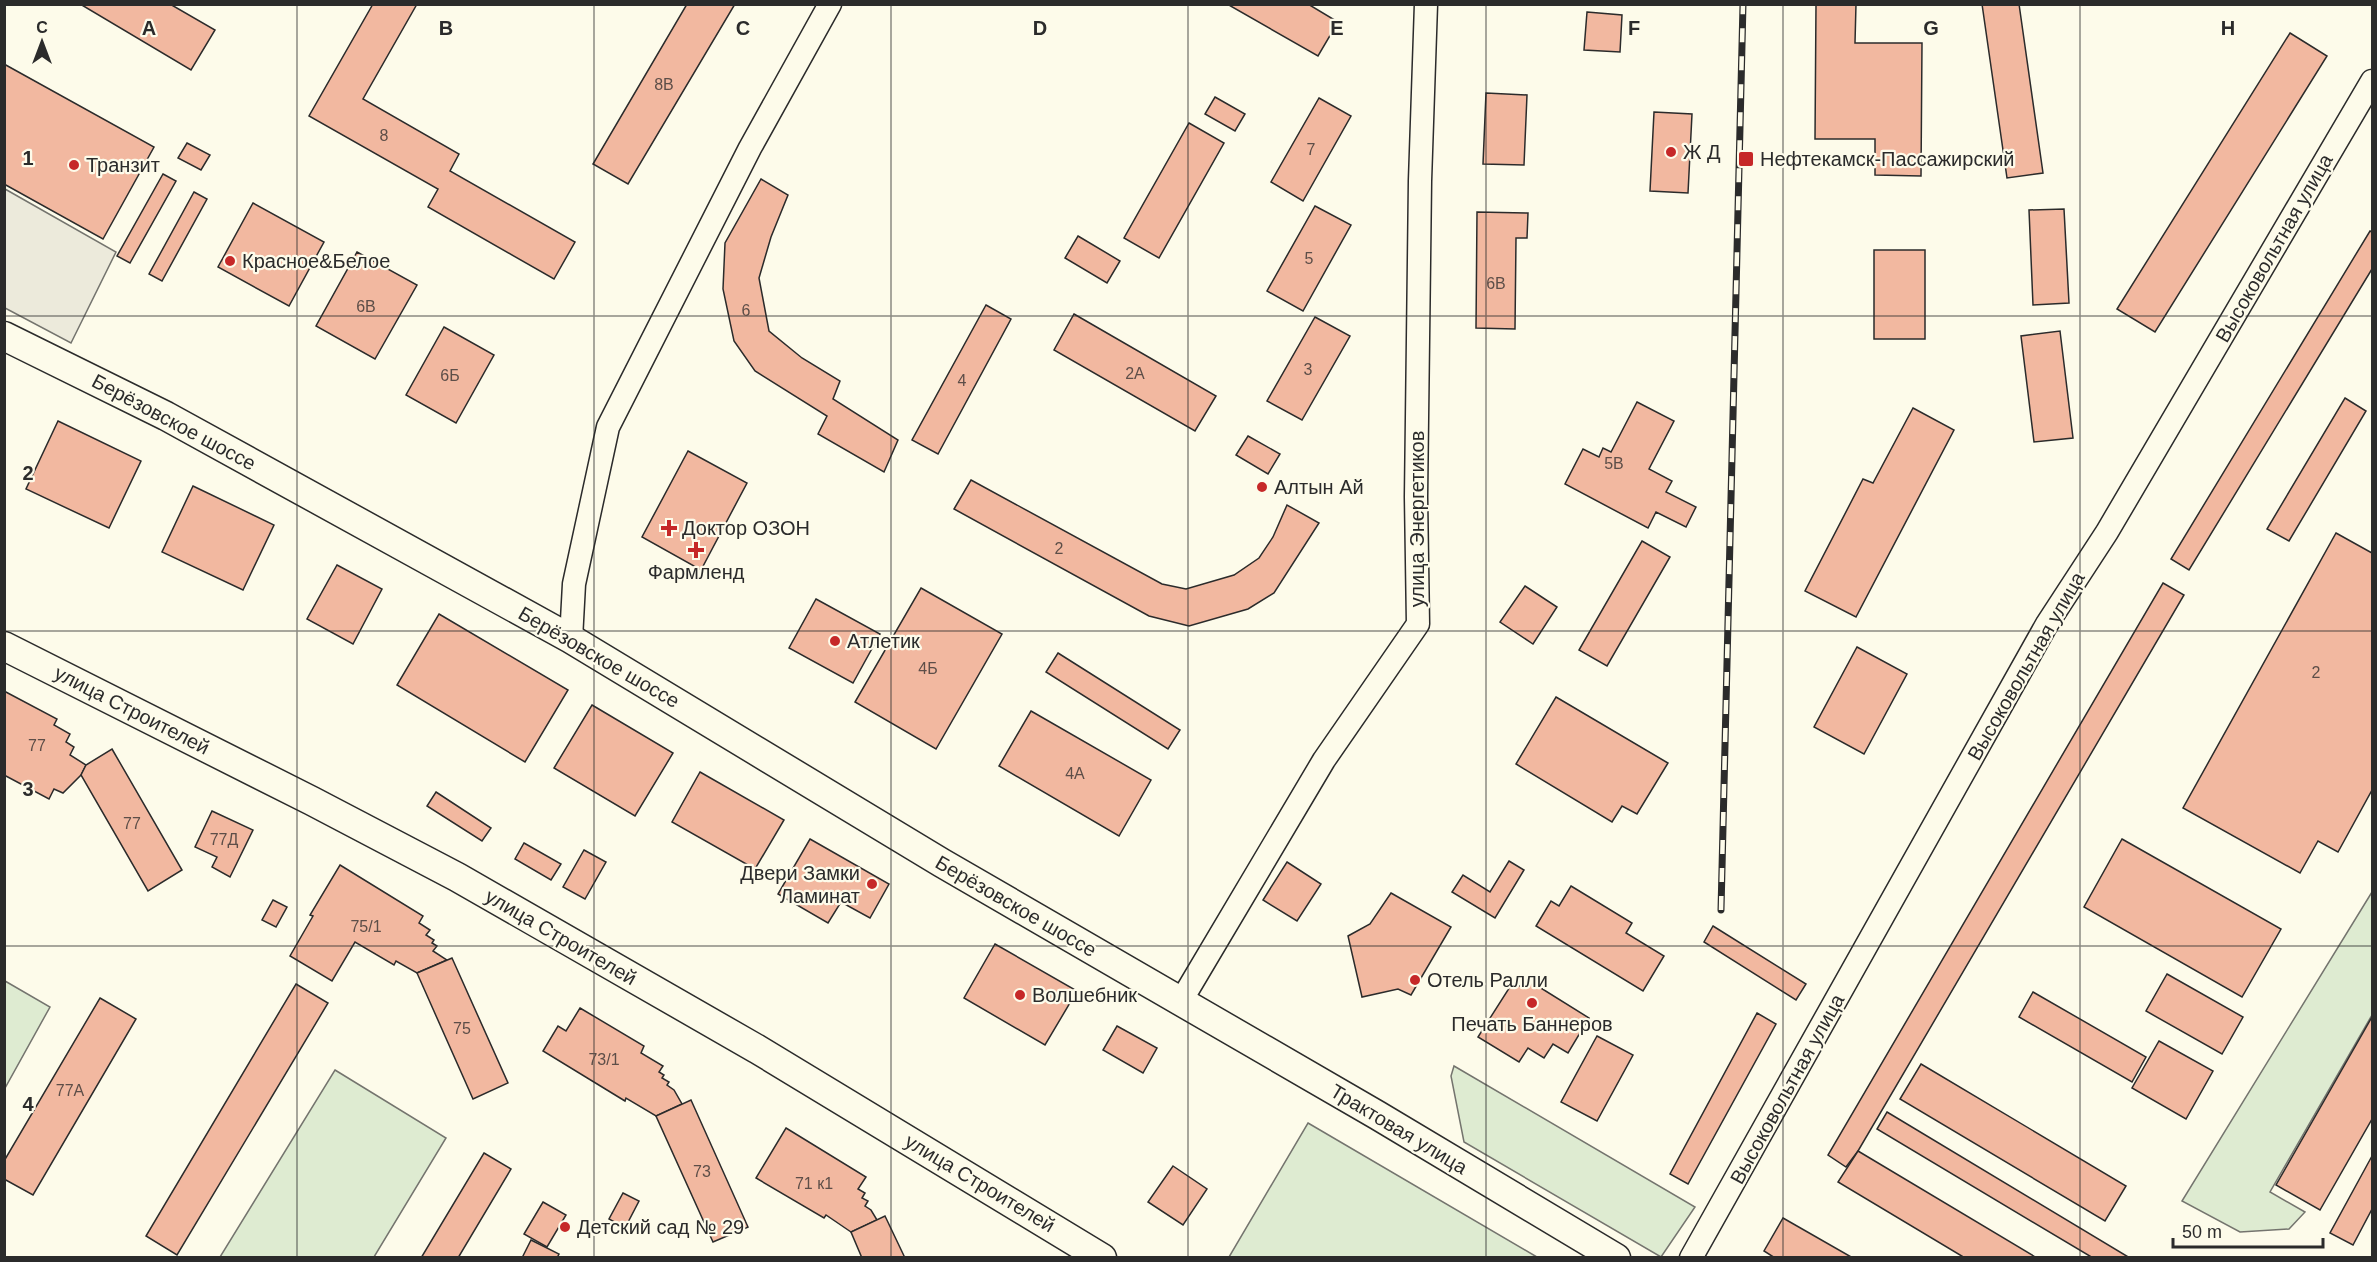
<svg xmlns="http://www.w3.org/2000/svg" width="2377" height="1262" viewBox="0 0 2377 1262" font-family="Helvetica,sans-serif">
	<rect width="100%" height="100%" fill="#fdfbea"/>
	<g fill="#deebd1" stroke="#74746e" stroke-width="1.5">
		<polygon points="2372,892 2372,1015 2270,1192 2305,1212 2289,1229 2240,1232 2182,1201"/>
		<polygon points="5,981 50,1007 5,1088"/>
		<polygon points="1454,1066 1695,1207 1661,1257 1464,1142 1451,1076"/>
		<polygon points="335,1070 446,1138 374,1257 220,1257"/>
		<polygon points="1308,1123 1537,1257 1229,1257"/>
	</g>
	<polygon fill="#eceadb" stroke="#74746e" stroke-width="1.5" points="5,189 116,252 71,343 5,308"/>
	<g fill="#f2b8a0" stroke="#2b2b2b" stroke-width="1.5">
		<polygon points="80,4 170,4 215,30 191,70"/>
		<polygon points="373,4 417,4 363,99 459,154 450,171 575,242 554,279 428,207 438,189 309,116"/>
		<polygon points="687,4 735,4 628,184 593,164"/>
		<polygon points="1227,4 1308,4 1338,22 1318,56"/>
		<polygon points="1816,4 1856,4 1855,43 1922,43 1921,176 1875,175 1875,139 1815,139"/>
		<polygon points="1982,4 2019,4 2043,173 2007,178"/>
		<polygon points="1587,12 1622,15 1620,52 1584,50"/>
		<polygon points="2290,33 2327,56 2155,332 2117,309"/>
		<polygon points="4,64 154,147 103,239 4,184"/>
		<polygon points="1486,93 1527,95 1524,165 1483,164"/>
		<polygon points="1215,97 1245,114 1235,131 1205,114"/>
		<polygon points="1319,98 1351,116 1303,201 1271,182"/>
		<polygon points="1654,112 1692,114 1688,193 1650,191"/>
		<polygon points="1189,123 1224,143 1159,258 1124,238"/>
		<polygon points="187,143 210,155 201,170 178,158"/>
		<polygon points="163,174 176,181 130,263 117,256"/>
		<polygon points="761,179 788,195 771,237 759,278 769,331 802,358 840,381 833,399 898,440 884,472 818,434 827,416 755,371 734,341 723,289 725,243"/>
		<polygon points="194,192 207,199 162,281 149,274"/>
		<polygon points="253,203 324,242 289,306 218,267"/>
		<polygon points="1315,206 1351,225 1303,311 1267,291"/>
		<polygon points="2064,209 2069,303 2033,305 2029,210"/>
		<polygon points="1477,212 1528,213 1527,238 1516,238 1515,329 1476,328"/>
		<polygon points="2370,231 2372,232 2372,269 2189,570 2171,559"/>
		<polygon points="1078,236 1120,261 1107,283 1065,258"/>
		<rect x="1874" y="250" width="51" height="89"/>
		<polygon points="357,252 417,285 375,359 316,326"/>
		<polygon points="986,305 1011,319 938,454 912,440"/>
		<polygon points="1074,314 1216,396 1195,431 1054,350"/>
		<polygon points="1315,317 1350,336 1302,420 1267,401"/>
		<polygon points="444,327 494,355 456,423 406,395"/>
		<polygon points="2060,331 2073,438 2034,442 2021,336"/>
		<polygon points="2345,398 2366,411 2289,541 2267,529"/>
		<polygon points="1637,402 1674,421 1649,469 1672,481 1666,492 1696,507 1686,527 1656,512 1648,528 1565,484 1583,449 1599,457 1603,448 1611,452"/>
		<polygon points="1913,408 1954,430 1856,617 1805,591 1863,479 1873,483"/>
		<polygon points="58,421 141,461 109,528 26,489"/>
		<polygon points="1248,436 1280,454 1268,474 1236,455"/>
		<polygon points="688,451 747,483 701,570 642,537"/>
		<polygon points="971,480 1162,584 1186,589 1234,575 1259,558 1273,537 1287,505 1319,523 1274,593 1248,609 1189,626 1149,616 954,509"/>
		<polygon points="193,486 274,525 243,590 162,552"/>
		<polygon points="2336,533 2372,553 2372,790 2338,852 2318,841 2300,873 2183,808"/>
		<polygon points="1642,541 1670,557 1607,666 1579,650"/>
		<polygon points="337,565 382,589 353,644 307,619"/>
		<polygon points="2163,583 2184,595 1858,1151 1846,1167 1828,1155"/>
		<polygon points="1525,586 1557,607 1533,644 1500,622"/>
		<polygon points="921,588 1002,634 936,749 855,702"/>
		<polygon points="816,599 880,634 853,683 789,648"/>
		<polygon points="439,614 568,690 525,762 397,685"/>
		<polygon points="1857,647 1907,674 1864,754 1814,727"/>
		<polygon points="1058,653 1180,730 1168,749 1046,672"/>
		<polygon points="4,691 57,719 54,725 70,734 66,742 74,747 70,755 86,765 81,775 63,793 54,789 49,799 4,775"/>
		<polygon points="1556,697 1668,763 1637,814 1622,806 1612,822 1516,764"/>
		<polygon points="592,705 673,753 635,816 554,768"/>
		<polygon points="1031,711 1151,780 1119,836 999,766"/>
		<polygon points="112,749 182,870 148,891 81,775 86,765"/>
		<polygon points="700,772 784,820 755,869 672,822"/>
		<polygon points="436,792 491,828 482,841 427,806"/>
		<polygon points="212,811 253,830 230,877 212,867 217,857 195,847"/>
		<polygon points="810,839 889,884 870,918 841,902 828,923 778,894"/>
		<polygon points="2122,839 2281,929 2242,997 2084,907"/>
		<polygon points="524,843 561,864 551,880 515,859"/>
		<polygon points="584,850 606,862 585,899 563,887"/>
		<polygon points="1509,861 1524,870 1495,918 1452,892 1463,875 1490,892"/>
		<polygon points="1287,862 1321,884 1297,921 1263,900"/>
		<polygon points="340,865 423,916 419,923 430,930 426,935 434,940 432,943 437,946 433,951 447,960 417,973 396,961 394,965 355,942 332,981 290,956 313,916 310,915"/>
		<polygon points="1571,886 1632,923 1626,933 1664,956 1643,991 1536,926 1551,901 1559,906"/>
		<polygon points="1391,893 1451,927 1411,995 1398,989 1362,997 1348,936 1370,924"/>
		<polygon points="273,900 287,907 276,927 262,920"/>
		<polygon points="1713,926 1806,984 1796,1000 1704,942"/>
		<polygon points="995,944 1077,991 1045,1045 964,998"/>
		<polygon points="452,958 508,1083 473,1099 417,973"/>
		<polygon points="2167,974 2243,1017 2222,1054 2146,1011"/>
		<polygon points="1528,980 1589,1018 1568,1053 1553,1044 1544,1058 1528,1048 1519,1062 1478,1037 1513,982 1523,988"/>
		<polygon points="296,984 328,1003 177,1255 146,1236"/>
		<polygon points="2033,992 2146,1057 2132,1082 2019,1017"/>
		<polygon points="100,998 136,1019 33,1195 4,1179 4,1161"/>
		<polygon points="580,1008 644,1046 641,1053 663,1066 659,1072 664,1075 662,1078 669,1082 667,1085 674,1090 682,1104 656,1116 626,1098 625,1101 543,1051 558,1026 566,1031"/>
		<polygon points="1757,1013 1776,1024 1688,1184 1670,1174"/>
		<polygon points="2372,1017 2372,1119 2320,1210 2276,1185"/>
		<polygon points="1117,1026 1157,1048 1143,1073 1103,1050"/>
		<polygon points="1597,1036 1633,1055 1597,1121 1561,1102"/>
		<polygon points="2159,1041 2213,1071 2186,1119 2132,1088"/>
		<polygon points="1921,1064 2126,1186 2105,1221 1900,1099"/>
		<polygon points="691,1100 748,1227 713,1242 656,1116"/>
		<polygon points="1887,1112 2130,1258 2093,1258 1877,1129"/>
		<polygon points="786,1128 866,1177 858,1189 865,1193 862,1198 868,1201 865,1206 871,1210 877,1220 851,1232 826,1215 824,1218 756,1178"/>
		<polygon points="1858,1151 2037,1258 1965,1258 1838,1182"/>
		<polygon points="484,1153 511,1169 458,1258 421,1258"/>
		<polygon points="2372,1156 2372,1209 2353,1245 2330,1233"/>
		<polygon points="1173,1166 1207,1189 1183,1225 1148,1202"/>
		<polygon points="623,1193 639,1201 625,1228 609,1219"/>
		<polygon points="543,1202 566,1215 547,1247 524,1234"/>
		<polygon points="885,1216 905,1258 862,1258 851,1232"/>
		<polygon points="1783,1218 1853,1258 1775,1258 1764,1251"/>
		<polygon points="531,1240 559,1254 557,1258 522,1258"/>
	</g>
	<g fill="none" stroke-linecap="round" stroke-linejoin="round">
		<g stroke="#2b2b2b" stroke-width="25">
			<g id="minor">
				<polyline points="571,639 574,584 608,427 750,148 830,4"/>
				<polyline points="1181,1001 1324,760 1418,624 1416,497 1420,181 1426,4"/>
				<polyline points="1691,1258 2047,624 2107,532 2372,81"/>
			</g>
		</g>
		<g stroke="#2b2b2b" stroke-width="31">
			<g id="major">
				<polyline points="4,336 166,416 571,639 942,863 1377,1115 1616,1258"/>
				<polyline points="4,646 312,801 457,877 757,1049 1102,1258"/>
			</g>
		</g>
		<use href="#minor" stroke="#fdfbea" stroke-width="22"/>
		<use href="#major" stroke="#fdfbea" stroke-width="28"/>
		<g stroke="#2b2b2b" stroke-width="7">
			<polyline id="rail" points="1721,910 1743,4"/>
		</g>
		<use href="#rail" stroke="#fdfbea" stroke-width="4.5" stroke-dasharray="14" stroke-linecap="butt"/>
	</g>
	<path fill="none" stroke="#2b2b2b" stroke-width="1.5" stroke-opacity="0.55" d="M297,4v1254M594,4v1254M891,4v1254M1188,4v1254M1486,4v1254M1783,4v1254M2080,4v1254M4,316h2368M4,631h2368M4,946h2368"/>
	<g fill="#c62828" stroke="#fdfbea" stroke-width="2">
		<circle cx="1671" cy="152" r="6"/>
		<rect x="1738" y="151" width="16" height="16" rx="3"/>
		<circle cx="74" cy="165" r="6"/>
		<circle cx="230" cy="261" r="6"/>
		<circle cx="1262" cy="487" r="6"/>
		<path d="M666 519h6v6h6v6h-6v6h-6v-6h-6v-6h6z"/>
		<path d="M693 541h6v6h6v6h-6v6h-6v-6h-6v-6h6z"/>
		<circle cx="835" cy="641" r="6"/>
		<circle cx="872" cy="884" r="6"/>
		<circle cx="1415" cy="980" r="6"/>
		<circle cx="1020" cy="995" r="6"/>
		<circle cx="1532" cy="1003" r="6"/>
		<circle cx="565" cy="1227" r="6"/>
	</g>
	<g text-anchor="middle" stroke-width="4.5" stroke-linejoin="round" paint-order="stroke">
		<g font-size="16" fill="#5d4e48">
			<text x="664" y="90">8В</text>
			<text x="384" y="141">8</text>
			<text x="1311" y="155">7</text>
			<text x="1309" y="264">5</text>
			<text x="1496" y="289">6В</text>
			<text x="366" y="312">6В</text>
			<text x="746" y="316">6</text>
			<text x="1308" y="375">3</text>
			<text x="1135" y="379">2А</text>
			<text x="450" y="381">6Б</text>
			<text x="962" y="386">4</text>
			<text x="1614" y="469">5В</text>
			<text x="1059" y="554">2</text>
			<text x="928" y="674">4Б</text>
			<text x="2316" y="678">2</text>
			<text x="37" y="751">77</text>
			<text x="1075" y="779">4А</text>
			<text x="132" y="829">77</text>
			<text x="224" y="845">77Д</text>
			<text x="366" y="932">75/1</text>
			<text x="462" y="1034">75</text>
			<text x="604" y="1065">73/1</text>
			<text x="70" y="1096">77А</text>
			<text x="702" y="1177">73</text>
			<text x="814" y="1189">71 к1</text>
		</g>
		<g font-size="20" fill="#2b2b2b" stroke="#fdfbea" text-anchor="start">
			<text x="1683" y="159">Ж Д</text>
			<text x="1760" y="166">Нефтекамск-Пассажирский</text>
			<text x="86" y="172">Транзит</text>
			<text x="242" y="268">Красное&amp;Белое</text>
			<text x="1274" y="494">Алтын Ай</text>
			<text x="682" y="535">Доктор ОЗОН</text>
			<text x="696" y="579" text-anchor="middle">Фармленд</text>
			<text x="847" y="648">Атлетик</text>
			<text x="860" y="880" text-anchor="end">Двери Замки<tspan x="860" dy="23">Ламинат</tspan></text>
			<text x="1427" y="987">Отель Ралли</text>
			<text x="1032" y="1002">Волшебник</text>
			<text x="1532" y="1031" text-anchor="middle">Печать Баннеров</text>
			<text x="577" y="1234">Детский сад № 29</text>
		</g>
		<g font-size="20" fill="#2b2b2b" stroke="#fdfbea">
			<text transform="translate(2274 248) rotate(-60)" y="7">Высоковольтная улица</text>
			<text transform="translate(174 422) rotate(28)" y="7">Берёзовское шоссе</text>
			<text transform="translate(1417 519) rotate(-90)" y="7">улица Энергетиков</text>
			<text transform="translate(599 657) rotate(30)" y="7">Берёзовское шоссе</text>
			<text transform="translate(2026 666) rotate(-60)" y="7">Высоковольтная улица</text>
			<text transform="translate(132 710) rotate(27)" y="7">улица Строителей</text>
			<text transform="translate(1016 906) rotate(30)" y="7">Берёзовское шоссе</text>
			<text transform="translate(561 937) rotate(30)" y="7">улица Строителей</text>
			<text transform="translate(1787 1089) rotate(-61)" y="7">Высоковольтная улица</text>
			<text transform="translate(1399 1129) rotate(31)" y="7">Трактовая улица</text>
			<text transform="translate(980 1183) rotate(31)" y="7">улица Строителей</text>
		</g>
	</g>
	<g font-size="20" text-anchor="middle" font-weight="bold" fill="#2b2b2b" stroke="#fdfbea" stroke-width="4.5" stroke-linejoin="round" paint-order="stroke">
		<text x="149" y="35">A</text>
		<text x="446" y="35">B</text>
		<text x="743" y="35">C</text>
		<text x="1040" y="35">D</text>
		<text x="1337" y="35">E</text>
		<text x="1634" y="35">F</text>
		<text x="1931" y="35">G</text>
		<text x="2228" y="35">H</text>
		<text x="28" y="165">1</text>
		<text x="28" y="480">2</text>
		<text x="28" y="796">3</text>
		<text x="28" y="1111">4</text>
	</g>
	<rect width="2377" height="1262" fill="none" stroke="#2b2b2b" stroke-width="12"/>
	<g transform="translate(42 42)" stroke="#fdfbea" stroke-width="4.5" paint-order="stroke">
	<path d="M0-4.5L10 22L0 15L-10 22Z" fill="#2b2b2b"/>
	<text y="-9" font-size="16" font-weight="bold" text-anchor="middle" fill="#2b2b2b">С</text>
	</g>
	<path d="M2173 1238v9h150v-9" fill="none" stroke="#2b2b2b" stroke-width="3"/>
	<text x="2182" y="1238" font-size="18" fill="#2b2b2b" stroke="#fdfbea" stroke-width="4.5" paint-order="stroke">50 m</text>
</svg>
